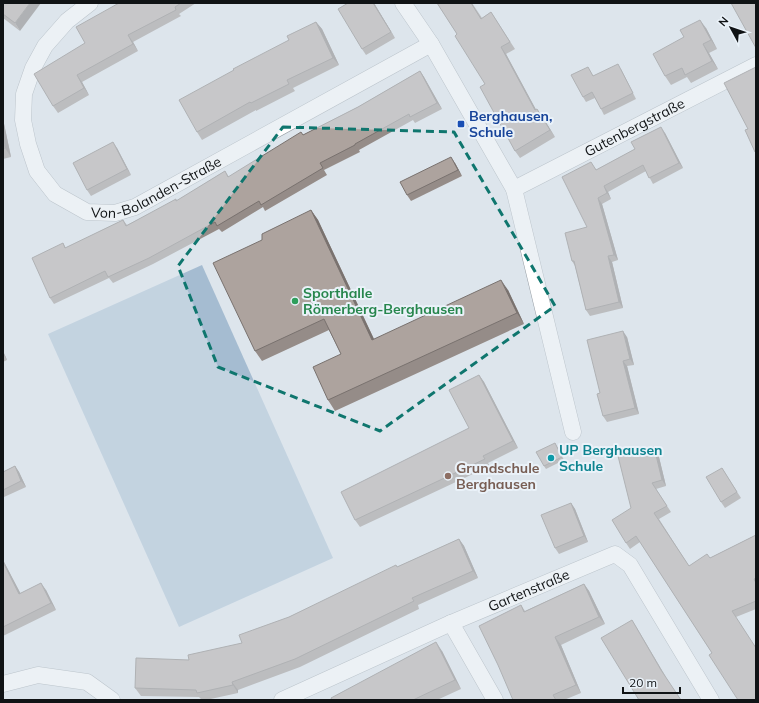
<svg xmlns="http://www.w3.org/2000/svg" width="759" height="703" viewBox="0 0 759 703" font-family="Mulish,sans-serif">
	<rect width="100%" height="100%" fill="#dde5ec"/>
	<polygon fill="#a5bcd1" points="202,265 333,558 179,627 48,334"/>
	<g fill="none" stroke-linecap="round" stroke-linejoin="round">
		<g stroke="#969da4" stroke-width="17">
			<g id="street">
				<path id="s1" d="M90,3l-23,18 -22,25 -12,22 -9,26 -1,26 5,24 9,27 18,23 32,18 28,1 20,-6 296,-163"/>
				<path id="s2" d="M403,3l28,41 83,145 242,-124"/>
				<polyline points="514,189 573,432"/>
				<polyline points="451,623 495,700"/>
				<polyline points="3,684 38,675 87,682 112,700"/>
				<path id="s3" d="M282,700l169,-77 164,-69 15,11 81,135"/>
			</g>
		</g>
		<use href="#street" stroke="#fff" stroke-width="16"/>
	</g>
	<g fill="#958c88">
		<polygon points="3,3 20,31 3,18"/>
		<polygon points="119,3 196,3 179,14 181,16 133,42 138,51 82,82 89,95 58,113 53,106 85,43"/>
		<polygon points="348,3 374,3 395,38 366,55 362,49"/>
		<polygon points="437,3 472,3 482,18 491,12 515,49 506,54 536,110 542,116 555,137 520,158 515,151 485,84 457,34"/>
		<polygon points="316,22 322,29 339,65 293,88 295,91 256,111 256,110 202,140 197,132 289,40"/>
		<polygon points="706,28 717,49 709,53 718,69 691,83 687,77 671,85 665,76"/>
		<polygon points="588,67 593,76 621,69 636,99 604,115 601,109 595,98 586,102 583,97"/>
		<polygon points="420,71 424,77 442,109 415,123 413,120 359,150 360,152 324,170 327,175 265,211 263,207 222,232 219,229 153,264 113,283 109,278 54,304 50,298 63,243 66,248 123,220 127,225 177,201 225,171 229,177 303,135 358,107"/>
		<polygon points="3,119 11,157 3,159"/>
		<polygon points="665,133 683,168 653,184 646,171 608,192 611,199 602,204 618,260 612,262 623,308 590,316 586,310 575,266 572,261 587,227 595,168 596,170"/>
		<polygon points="117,148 131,175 91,196 87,190"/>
		<polygon points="455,163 462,176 411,201 407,195"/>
		<polygon points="311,210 318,220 374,339 508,290 524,324 335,411 328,400 341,354 329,330 262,361 255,351 262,240"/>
		<polygon points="627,337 634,365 627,366 639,414 607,422 603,416 600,393"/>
		<polygon points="3,351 7,360 3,362"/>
		<polygon points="479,375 484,382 518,448 488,463 490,466 360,527 355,520 469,428"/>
		<polygon points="555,443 564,460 546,469 544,466"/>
		<polygon points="658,453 666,486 656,489 671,512 659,519 689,566 710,558 756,535 756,609 736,617 712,653 640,542 630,549 626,543 631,508"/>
		<polygon points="15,466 19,472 26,487 4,497 3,495 3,472"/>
		<polygon points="722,468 741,498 725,508 721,502"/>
		<polygon points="571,503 575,509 588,542 559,554 555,548"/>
		<polygon points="459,539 464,546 478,578 418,605 419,609 300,667 238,690 238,693 206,700 202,700 199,697 141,696 135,688 189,660 242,643 289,617 397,567"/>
		<polygon points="3,560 20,593 46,590 56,610 3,636"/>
		<polygon points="584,584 589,591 605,624 561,645 581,693 564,700 513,700 521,605 525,611"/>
		<polygon points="442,651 461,689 437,700 332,700"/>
	</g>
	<g fill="#79726f">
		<polygon points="30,3 41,3 20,31 15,23"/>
		<polygon points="373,3 374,3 395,38 391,32"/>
		<polygon points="700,20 706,28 717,49 711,40"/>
		<polygon points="316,22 322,29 339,65 333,58"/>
		<polygon points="128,35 133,42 138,51 133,44"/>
		<polygon points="703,44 709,53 718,69 712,61"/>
		<polygon points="501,47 506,54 540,117 535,110"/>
		<polygon points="420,71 424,77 442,109 437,103"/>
		<polygon points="77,75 82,82 89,95 84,88"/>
		<polygon points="537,109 542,116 555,137 550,130"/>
		<polygon points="3,119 11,157 5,148 3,139"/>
		<polygon points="661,127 665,133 683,168 679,163"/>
		<polygon points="113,142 117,148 131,175 127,169"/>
		<polygon points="451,157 455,163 462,176 458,170"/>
		<polygon points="604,186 608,192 611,199 607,193"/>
		<polygon points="598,198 602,204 618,260 614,255"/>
		<polygon points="311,210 318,220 379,350 372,340"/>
		<polygon points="608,256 612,262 623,308 619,302"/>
		<polygon points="501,280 508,290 524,324 517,313"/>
		<polygon points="623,331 627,337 634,365 630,359"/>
		<polygon points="3,351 7,360 3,354"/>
		<polygon points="623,361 627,366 639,414 635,408"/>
		<polygon points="479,375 484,382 518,448 513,441"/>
		<polygon points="654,447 658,453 666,486 662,480"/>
		<polygon points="15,466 19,472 26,487 21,481"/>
		<polygon points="571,503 575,509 588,542 584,536"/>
		<polygon points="459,539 464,546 478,578 473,571"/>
		<polygon points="3,560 24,600 19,594 3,562"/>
		<polygon points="41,583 46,590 56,610 51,603"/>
		<polygon points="584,584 589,591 605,624 599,617"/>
		<polygon points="632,620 637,628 666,677 661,670"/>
		<polygon points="555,637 561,645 581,693 576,685"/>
		<polygon points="436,642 442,651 461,689 455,680"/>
		<polygon points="232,682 238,690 238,693 233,685"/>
	</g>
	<g fill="#ada39e" stroke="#79726f">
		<polygon points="3,3 30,3 15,23 3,14"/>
		<polygon points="119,3 181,3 175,7 176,10 128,35 133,44 77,75 84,88 53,106 34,74 85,43 76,27"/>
		<polygon points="348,3 373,3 391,32 362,49 338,9"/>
		<polygon points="437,3 471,3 481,19 491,12 510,42 501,47 535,110 537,109 550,130 515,151 480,87 485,84 455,36 457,34"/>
		<polygon points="731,3 756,3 756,48"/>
		<polygon points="700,20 711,40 703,44 712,61 685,75 682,68 665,76 653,54 684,37 680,30"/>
		<polygon points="316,22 333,58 287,80 289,84 251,103 250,102 197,132 179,100 234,70 233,69 289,40 287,36"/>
		<polygon points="618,64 633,93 601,109 592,92 583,97 571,75 588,67 593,76"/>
		<polygon points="756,67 756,151 755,152 745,130 748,129 724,83"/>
		<polygon points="420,71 437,103 410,117 409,114 355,144 355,145 320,163 323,168 261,205 259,201 217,226 215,222 149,258 108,277 105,271 50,298 32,258 63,243 65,248 123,220 126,226 176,199 176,201 225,171 228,177 301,132 303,135 358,107"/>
		<polygon points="661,127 679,163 649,178 643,165 604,186 607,193 598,198 614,255 608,256 619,302 586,310 574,261 572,261 565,233 587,227 562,177 591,162 596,170 635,149 631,142"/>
		<polygon points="3,139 5,148 3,149"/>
		<polygon points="113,142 127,169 87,190 73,163"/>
		<polygon points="451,157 458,170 407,195 400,182"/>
		<polygon points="311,210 372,340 501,280 517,313 328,400 313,367 341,354 324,319 255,351 213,263 262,240 262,234"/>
		<polygon points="623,331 630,359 623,361 635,408 603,416 597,394 600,393 587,340"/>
		<polygon points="479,375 513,441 483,456 485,459 355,520 341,492 469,428 449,390"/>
		<polygon points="555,443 562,457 544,466 536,452"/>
		<polygon points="654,447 662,480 652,483 667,506 654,513 689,566 707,554 710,558 756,535 756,578 754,579 756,583 756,601 732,611 756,648 756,700 738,700 709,655 712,653 636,536 626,543 612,520 631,508 618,456"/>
		<polygon points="15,466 21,481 3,490 3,472"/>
		<polygon points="722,468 737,492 721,502 706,477"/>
		<polygon points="571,503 584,536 555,548 541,515"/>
		<polygon points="459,539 473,571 412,598 414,601 295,659 232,682 233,685 197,693 196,690 135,688 136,658 189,660 188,655 242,643 239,635 289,617 396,565 397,567"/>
		<polygon points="3,562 19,594 41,583 51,603 3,627"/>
		<polygon points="584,584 599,617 555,637 576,685 553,695 556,700 513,700 498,665 479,626 521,605 524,612"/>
		<polygon points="632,620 661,670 681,700 639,700 601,638"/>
		<polygon points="436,642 455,680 413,700 332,700 331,698"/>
	</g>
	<path d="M0 0H759V703H0ZM283,127l171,5 101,174 -175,125 -162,-64 -40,-101z" fill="#dde5ec" fill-opacity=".55" fill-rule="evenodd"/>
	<path fill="none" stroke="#0f766e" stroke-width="3" stroke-dasharray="8 5" stroke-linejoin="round" d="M283,127l171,5 101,174 -175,125 -162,-64 -40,-101z"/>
	<rect fill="#1a4fb4" stroke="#eaf2f9" stroke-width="1.5" x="457" y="120" width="8" height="8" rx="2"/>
	<circle fill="#2e9e5b" stroke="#eaf2f9" stroke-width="1.5" cx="295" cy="301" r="4"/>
	<circle fill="#0f9aa8" stroke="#eaf2f9" stroke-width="1.5" cx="551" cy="458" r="4"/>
	<circle fill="#8d6e63" stroke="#eaf2f9" stroke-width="1.5" cx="448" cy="476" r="4"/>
	<g text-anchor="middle" stroke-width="4" stroke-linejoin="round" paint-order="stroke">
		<g font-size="14" font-weight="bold" fill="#164399" stroke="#eaf2f9" text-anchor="start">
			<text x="469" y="121">Berghausen,<tspan x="469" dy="16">Schule</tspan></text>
		</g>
		<g font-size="14" fill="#101315" stroke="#eaf2f9">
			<text dy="5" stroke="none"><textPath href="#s2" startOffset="352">Gutenbergstraße</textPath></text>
			<text dy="5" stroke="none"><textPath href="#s1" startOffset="335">Von-Bolanden-Straße</textPath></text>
			<text dy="5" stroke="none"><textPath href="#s3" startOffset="270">Gartenstraße</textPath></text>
		</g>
		<g font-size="14" font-weight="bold" fill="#27864d" stroke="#eaf2f9" text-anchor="start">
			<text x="303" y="298">Sporthalle<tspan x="303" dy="16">Römerberg-Berghausen</tspan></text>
		</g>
		<g font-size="14" font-weight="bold" fill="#0d838f" stroke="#eaf2f9" text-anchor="start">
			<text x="559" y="455">UP Berghausen<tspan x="559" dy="16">Schule</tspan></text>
		</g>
		<g font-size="14" font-weight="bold" fill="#785e54" stroke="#eaf2f9" text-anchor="start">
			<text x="456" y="473">Grundschule<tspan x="456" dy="16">Berghausen</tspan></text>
		</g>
	</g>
	<rect width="759" height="703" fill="none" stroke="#101315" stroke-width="8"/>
	<g transform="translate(731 28) rotate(310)" stroke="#eaf2f9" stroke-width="3" paint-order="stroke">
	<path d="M0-3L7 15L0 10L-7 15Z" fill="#101315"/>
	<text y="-6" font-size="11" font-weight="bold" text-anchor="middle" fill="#101315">N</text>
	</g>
	<path d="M623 687v6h57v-6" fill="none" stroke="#101315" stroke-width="2"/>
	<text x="629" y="687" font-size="12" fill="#101315" stroke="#eaf2f9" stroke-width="3" paint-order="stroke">20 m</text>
</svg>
